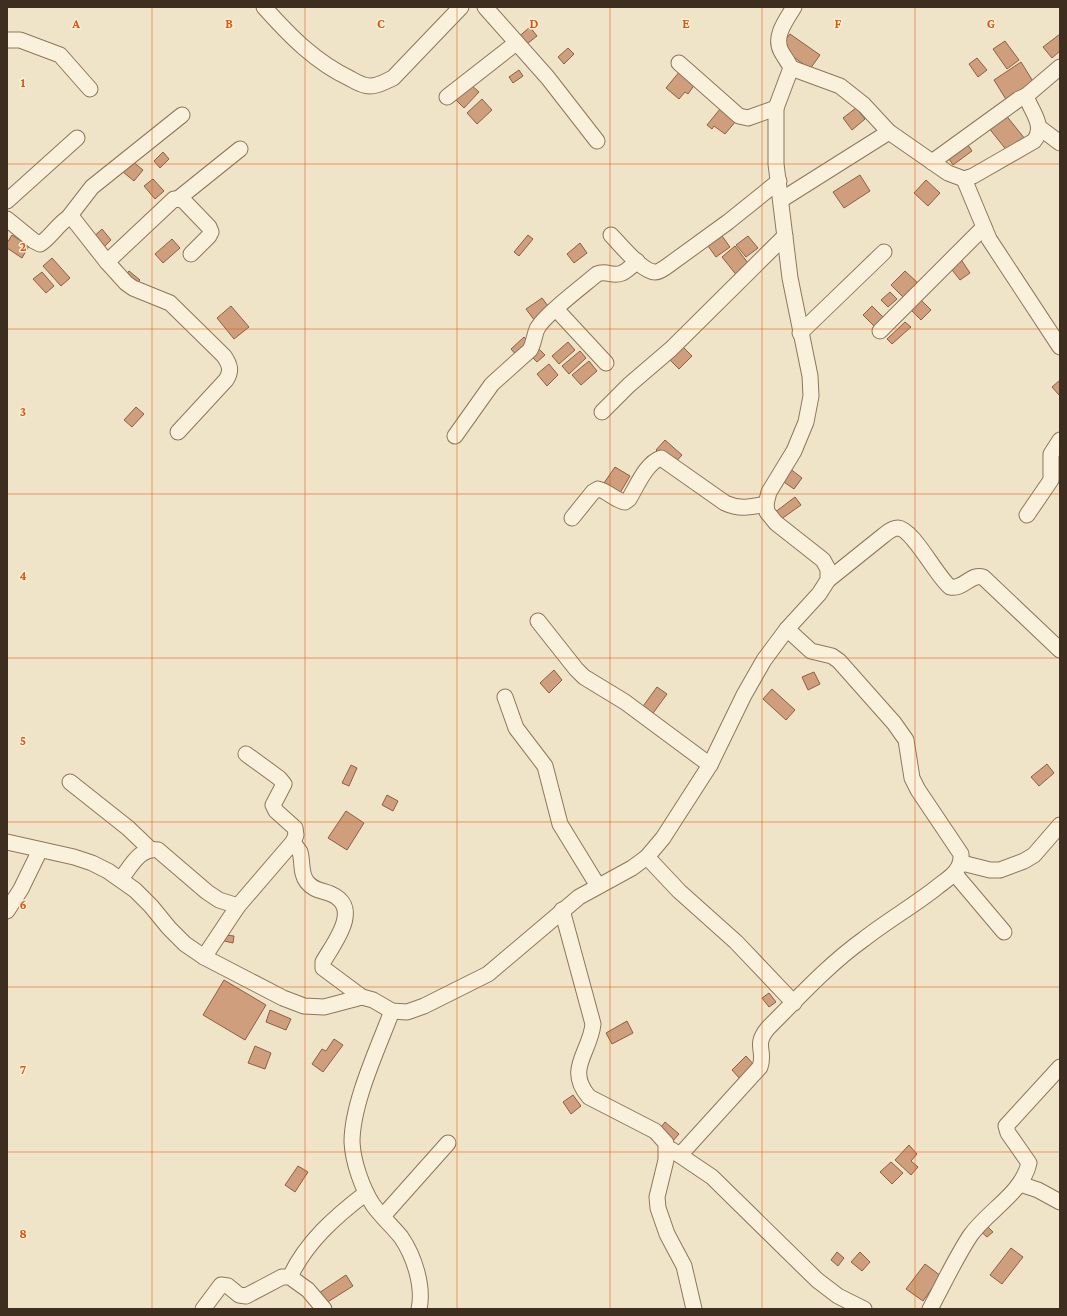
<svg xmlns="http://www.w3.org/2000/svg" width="1067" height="1316" viewBox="0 0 1067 1316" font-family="'Crimson Pro',serif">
	<rect width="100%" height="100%" fill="#f0e4c8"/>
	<g fill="#cf9f7d" stroke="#8d5f41">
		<polygon points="530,27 537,36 523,47 516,39"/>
		<polygon points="790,34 820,55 810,69 780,47"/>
		<polygon points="1060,34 1060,51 1052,58 1043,47"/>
		<polygon points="1005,41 1019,60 1007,69 993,49"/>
		<polygon points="568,48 574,54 564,64 558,57"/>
		<polygon points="977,58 987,70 978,77 969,64"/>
		<polygon points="1021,62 1034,83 1007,101 994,80"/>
		<polygon points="519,70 523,76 513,83 509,77"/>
		<polygon points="680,71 695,84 688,94 685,92 679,99 666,88"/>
		<polygon points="470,84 479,92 464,108 456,100"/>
		<polygon points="482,99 492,110 477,124 467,113"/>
		<polygon points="856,108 865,119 852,130 843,118"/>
		<polygon points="720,109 736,121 725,134 714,126 712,129 707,125"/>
		<polygon points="1005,114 1025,139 1008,152 988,127"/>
		<polygon points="966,142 972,151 953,165 947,156"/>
		<polygon points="163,152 169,159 160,168 154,161"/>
		<polygon points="132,161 143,170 134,181 123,172"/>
		<polygon points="860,175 870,191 844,208 833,192"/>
		<polygon points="153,179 164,191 155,199 144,186"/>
		<polygon points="926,180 940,193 928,206 914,193"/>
		<polygon points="102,229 111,240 100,251 90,240"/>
		<polygon points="12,235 29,246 22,258 7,248 7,243"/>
		<polygon points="528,235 533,239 519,256 514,252"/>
		<polygon points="722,236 730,247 716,257 708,246"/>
		<polygon points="748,236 758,248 746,257 736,245"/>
		<polygon points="172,239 180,248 163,263 155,254"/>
		<polygon points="580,243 587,253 574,263 567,254"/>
		<polygon points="735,246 751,267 738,277 722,257"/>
		<polygon points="52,258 70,278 61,286 43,266"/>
		<polygon points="960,258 970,273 960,280 949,266"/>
		<polygon points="129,271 140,280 133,287 123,278"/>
		<polygon points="905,271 920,285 906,300 891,285"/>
		<polygon points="42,272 54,286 46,293 33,279"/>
		<polygon points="890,292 897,299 888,307 881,300"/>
		<polygon points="918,297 931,310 921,320 908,307"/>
		<polygon points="542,298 551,310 535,321 526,309"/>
		<polygon points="231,306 249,327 234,339 217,318"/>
		<polygon points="872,306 884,318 875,327 863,315"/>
		<polygon points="905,322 911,327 892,344 887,339"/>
		<polygon points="524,337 531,344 517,356 511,349"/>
		<polygon points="568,342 575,350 559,364 552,356"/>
		<polygon points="682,346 692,356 679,369 669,359"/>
		<polygon points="537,347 545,355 537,362 529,354"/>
		<polygon points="580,351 586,358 569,374 562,366"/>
		<polygon points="589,361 597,371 581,385 572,375"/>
		<polygon points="549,364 558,375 547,386 537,374"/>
		<polygon points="1060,380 1060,393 1059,395 1052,387"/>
		<polygon points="136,407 144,414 132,427 124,420"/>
		<polygon points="665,440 682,455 673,465 656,450"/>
		<polygon points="615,467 630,476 620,493 604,483"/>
		<polygon points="789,468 802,478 794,489 781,480"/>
		<polygon points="795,497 801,505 780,520 774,513"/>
		<polygon points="554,670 562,680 549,693 540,683"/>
		<polygon points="814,672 820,684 808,690 802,677"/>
		<polygon points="657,687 667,694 651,716 641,709"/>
		<polygon points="772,689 795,710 786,720 763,699"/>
		<polygon points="1047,764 1054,773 1039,786 1031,777"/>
		<polygon points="351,765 357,768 349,786 342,783"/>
		<polygon points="387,795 398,801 393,811 382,805"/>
		<polygon points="346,811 364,823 347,850 328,838"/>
		<polygon points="225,935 234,936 233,943 224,941"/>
		<polygon points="224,980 266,1005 245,1040 203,1015"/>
		<polygon points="769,993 776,1002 769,1007 762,998"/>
		<polygon points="270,1010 291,1019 286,1030 266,1022"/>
		<polygon points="627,1021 633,1033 612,1044 606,1033"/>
		<polygon points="334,1039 343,1045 323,1072 312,1064 322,1049 326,1051"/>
		<polygon points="255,1046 271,1053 265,1069 248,1063"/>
		<polygon points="746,1056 755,1066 741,1080 732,1070"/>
		<polygon points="573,1095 581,1106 571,1114 563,1102"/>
		<polygon points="665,1122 679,1134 672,1142 658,1131"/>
		<polygon points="909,1145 917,1154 911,1161 918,1167 911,1175 895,1160"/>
		<polygon points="891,1162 903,1173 892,1184 880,1172"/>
		<polygon points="298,1166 308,1172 295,1192 285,1185"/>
		<polygon points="984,1223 993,1232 987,1237 978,1229"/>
		<polygon points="1011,1248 1023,1257 1002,1284 990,1275"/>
		<polygon points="837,1252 844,1258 838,1266 831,1260"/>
		<polygon points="860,1252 870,1262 862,1271 851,1262"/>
		<polygon points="925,1264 941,1276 923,1301 906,1289"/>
		<polygon points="346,1275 353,1286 326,1303 319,1293"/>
	</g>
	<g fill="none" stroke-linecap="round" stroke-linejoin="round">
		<g stroke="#8d765c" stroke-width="17">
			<g id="minor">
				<path d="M264,7c26,29 51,55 87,72 5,3 13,7 19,7 9,0 16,-5 23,-8l68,-71"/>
				<polyline points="485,7 548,78 597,141"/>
				<polyline points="7,40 20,40 60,55 90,89"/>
				<polyline points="679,63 739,116 748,118 776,108"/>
				<path d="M791,68l49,18 24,19 25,27 59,41 16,6 9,-3 61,-35c12,-15 -3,-30 -8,-45l34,-29"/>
				<polyline points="447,97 516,43"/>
				<polyline points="1040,128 1060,143"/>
				<polyline points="932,162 1019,99 1026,96"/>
				<polyline points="964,179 989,239 1060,347"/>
				<polyline points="179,198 240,149"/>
				<polyline points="781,200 889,132"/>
				<polyline points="7,201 77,138"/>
				<polyline points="68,218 92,187 182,115"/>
				<path d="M7,219l27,22 6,3c11,-7 17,-19 28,-26l6,2 33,42 19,21 7,5 37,15 54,53c6,9 8,15 2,24l-48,52"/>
				<path d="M611,235c9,9 31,37 44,37 4,0 8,-3 11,-5l62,-45 51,-41"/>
				<polyline points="107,262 174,199 183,200 209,227 211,232 209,236 191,254"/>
				<polyline points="556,309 606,363"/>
				<polyline points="880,331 984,227"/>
				<polyline points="800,333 884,252"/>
				<polyline points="602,412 629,385 671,349 785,236"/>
				<path d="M455,436l37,-52 38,-34c4,-7 4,-14 7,-21 6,-13 47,-44 60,-55 9,-4 17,3 25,-1 5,-2 11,-8 15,-12"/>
				<polyline points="1027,515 1051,480 1051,454 1060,440"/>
				<path d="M572,518l21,-26 5,-3c10,2 16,11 27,13l4,-3c8,-13 17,-36 32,-41l64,45c15,7 26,4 41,1"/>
				<path d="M828,580l56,-45c4,-3 8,-7 14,-7 15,1 39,49 52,59 13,3 21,-14 33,-10l77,73"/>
				<polyline points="538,621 576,669 584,677 625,702 710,765"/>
				<polyline points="505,697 516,728 545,766 560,824 598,886"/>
				<polyline points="70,782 128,828 150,849"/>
				<path d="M7,842l67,15 18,6 16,8 27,19 16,16 18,22 16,16 19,13 79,41 21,8 20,1 38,-10 11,3 19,11 15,1 17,-6 64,-32 91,-77 53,-29 15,-11 16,-19 47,-73 34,-70 20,-35 23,-31 32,-35 9,-14v-11l-5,-9 -47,-37 -9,-11 -1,-8 3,-12 25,-41 12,-29 5,-26 -1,-20 -20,-98 -14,-114v-56l15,-40c-3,-7 -7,-11 -10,-17 -8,-15 6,-32 13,-44"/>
				<path d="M293,842c2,3 5,7 7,10 3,10 0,21 7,30 7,9 15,8 24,12 32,14 2,50 -8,68v6l39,29"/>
				<polyline points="647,857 679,891 736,942 794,1003"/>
				<polyline points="962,863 990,870 1000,870 1024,861 1034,855 1060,825"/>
				<polyline points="955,874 1004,932"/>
				<path d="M121,879c10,-13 19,-32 37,-29l49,42 12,8 19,6"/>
				<path d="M562,910l31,114c-3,29 -28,45 -4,73l66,34 11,12v17l-9,37 1,11 9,26 17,32 10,43"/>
				<polyline points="7,911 21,889 40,850"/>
				<polyline points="204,957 238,906 293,842 296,835 295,828 276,811 273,805 284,784 279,778 246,754"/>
				<path d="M392,1011c-14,37 -40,92 -40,131 1,20 10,46 21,63 8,11 19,21 28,32 13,19 23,49 18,72"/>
				<polyline points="672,1150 712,1177 817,1280 838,1296 864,1309"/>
				<path d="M680,1155l80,-88c6,-17 -7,-21 8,-39 31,-31 61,-64 96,-89 23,-18 49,-33 72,-51 12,-10 26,-16 25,-34l-43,-64 -6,-12 -6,-38 -12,-17 -55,-62 -7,-5 -21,-5 -24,-22"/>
				<polyline points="1020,1184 1038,1190 1060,1202"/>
				<polyline points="383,1216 448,1143"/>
				<path d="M290,1277c16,-35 46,-61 76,-84"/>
				<polyline points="203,1309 221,1285 228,1286 239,1295 246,1296 282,1277 290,1277 308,1290 324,1309"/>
				<path d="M930,1309c13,-24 25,-50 40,-73 17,-25 52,-42 59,-73l-21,-30 -2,-7 54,-59"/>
			</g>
		</g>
		<use href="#minor" stroke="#faf1dc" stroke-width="15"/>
	</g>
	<path fill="none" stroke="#df570d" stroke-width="1" stroke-opacity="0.55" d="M152,7v1302M305,7v1302M457,7v1302M610,7v1302M762,7v1302M915,7v1302M7,164h1053M7,329h1053M7,494h1053M7,658h1053M7,822h1053M7,987h1053M7,1152h1053"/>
	<g font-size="13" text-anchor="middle" font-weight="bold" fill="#df570d" stroke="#f7eed8" stroke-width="3" stroke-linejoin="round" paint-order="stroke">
		<text x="76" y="28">A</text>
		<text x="229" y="28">B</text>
		<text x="381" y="28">C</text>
		<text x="534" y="28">D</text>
		<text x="686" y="28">E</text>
		<text x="838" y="28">F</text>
		<text x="991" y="28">G</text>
		<text x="23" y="87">1</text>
		<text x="23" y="251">2</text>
		<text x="23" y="416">3</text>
		<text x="23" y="580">4</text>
		<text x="23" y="745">5</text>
		<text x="23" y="909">6</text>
		<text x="23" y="1074">7</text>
		<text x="23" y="1238">8</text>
	</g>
	<rect width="1067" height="1316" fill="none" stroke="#3d2e20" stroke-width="16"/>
</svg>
